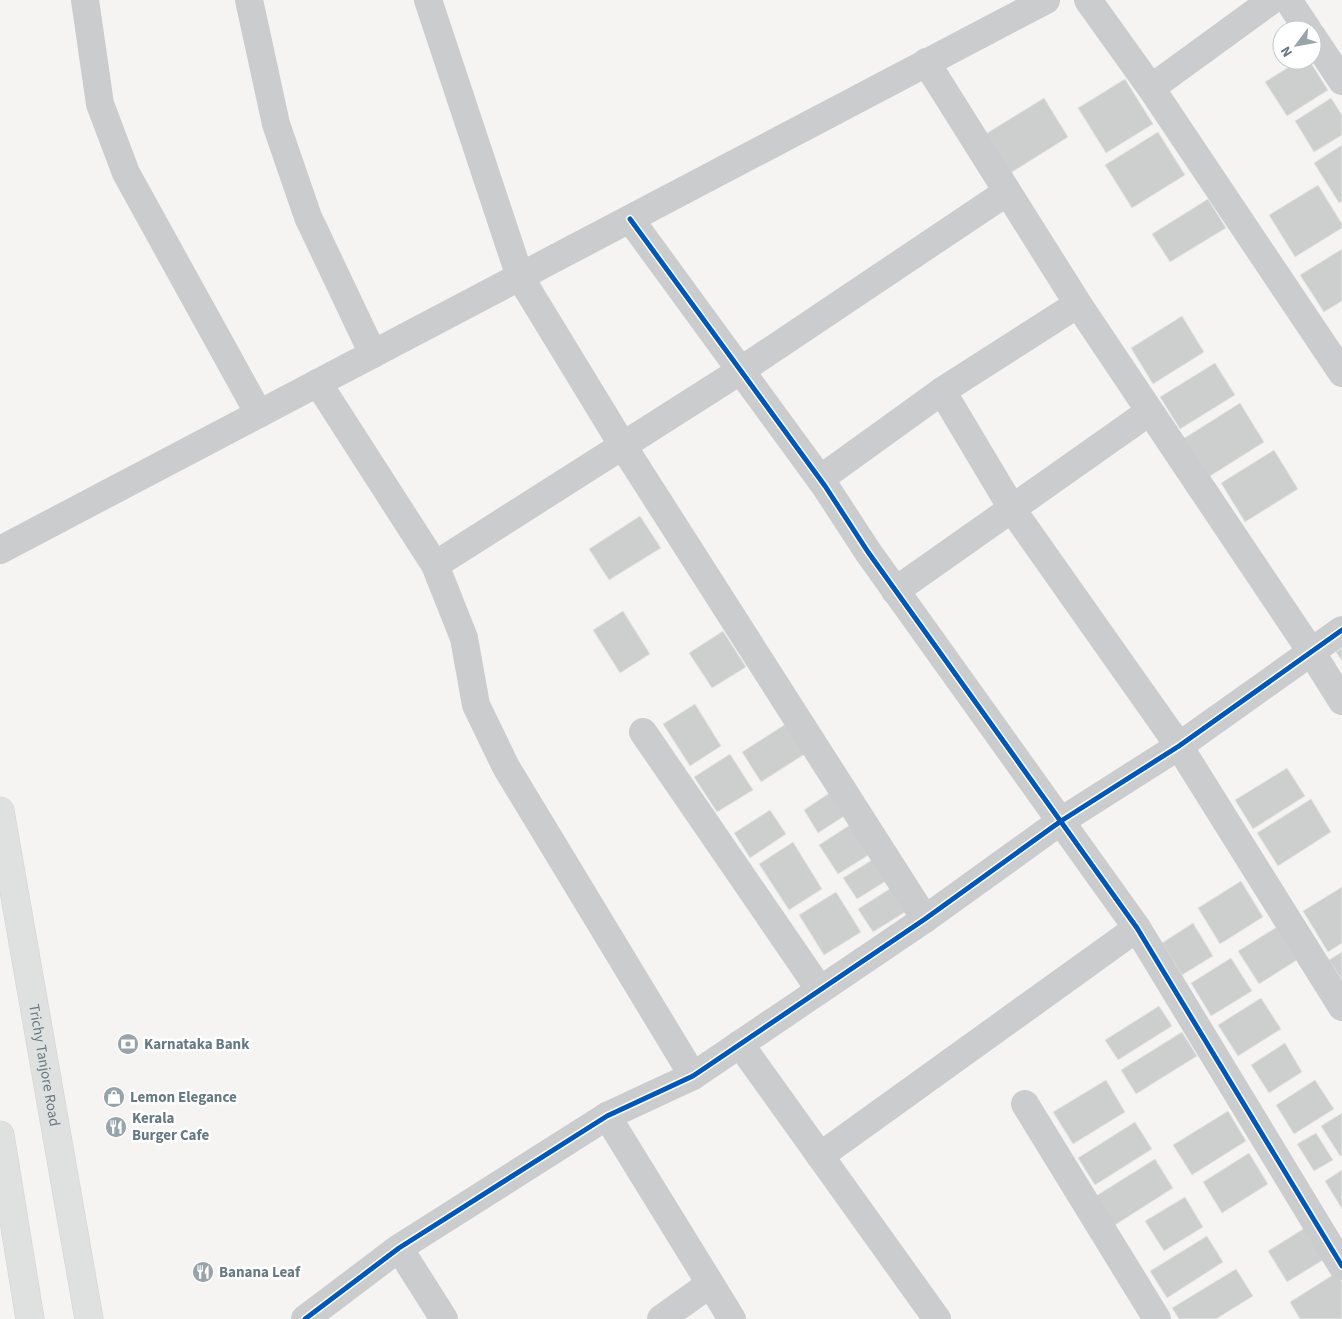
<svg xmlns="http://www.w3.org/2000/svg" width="1342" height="1319" viewBox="0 0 1342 1319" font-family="'Source Sans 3',sans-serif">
	<rect width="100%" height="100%" fill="#f5f4f3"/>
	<g fill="#cdcfcf" stroke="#e4e4e3">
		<polygon points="1300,60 1309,60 1328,90 1287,116 1265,82"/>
		<polygon points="1125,79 1153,124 1106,153 1078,108"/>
		<polygon points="1044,98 1068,137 1009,174 984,135"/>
		<polygon points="1331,98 1342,115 1342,135 1314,152 1295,121"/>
		<polygon points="1158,132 1185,175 1132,208 1105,165"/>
		<polygon points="1342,145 1342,201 1339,203 1314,163"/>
		<polygon points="1318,185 1342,224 1342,228 1295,257 1269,215"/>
		<polygon points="1208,199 1226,228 1170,262 1152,234"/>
		<polygon points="1342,249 1342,301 1324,312 1300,275"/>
		<polygon points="1182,316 1204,352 1153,384 1131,348"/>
		<polygon points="1215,363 1235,395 1180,429 1160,397"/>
		<polygon points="1240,403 1264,442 1207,478 1183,439"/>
		<polygon points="1274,450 1298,489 1245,522 1221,483"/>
		<polygon points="640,516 661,548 609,580 589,549"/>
		<polygon points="623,611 650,654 620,673 593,630"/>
		<polygon points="723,631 746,667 712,688 689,653"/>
		<polygon points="1342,648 1342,661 1336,652"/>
		<polygon points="695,704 721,746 690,766 663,724"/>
		<polygon points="789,722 808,752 761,782 742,752"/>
		<polygon points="730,754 753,790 717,812 694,777"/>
		<polygon points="1287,768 1305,796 1253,829 1235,800"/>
		<polygon points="834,790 849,813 818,833 804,810"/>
		<polygon points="1311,799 1331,832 1278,866 1257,833"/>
		<polygon points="770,810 786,834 750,858 734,833"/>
		<polygon points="856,821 875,851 838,874 819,845"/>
		<polygon points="793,842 822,889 789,910 759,864"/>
		<polygon points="880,855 894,876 857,899 843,878"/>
		<polygon points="1241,881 1263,917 1220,944 1198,908"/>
		<polygon points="899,883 913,907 873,932 858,909"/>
		<polygon points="1342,887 1342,943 1328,952 1303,911"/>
		<polygon points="836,892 861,932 824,955 799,915"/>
		<polygon points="1193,923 1213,956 1182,975 1162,943"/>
		<polygon points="1277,927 1297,960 1259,984 1238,951"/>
		<polygon points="1342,952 1342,980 1329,960"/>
		<polygon points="1231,958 1252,991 1211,1016 1191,983"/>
		<polygon points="1261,998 1281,1029 1238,1056 1218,1025"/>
		<polygon points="1159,1006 1172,1026 1118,1060 1105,1040"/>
		<polygon points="1182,1032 1197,1056 1136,1094 1121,1070"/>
		<polygon points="1285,1043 1302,1072 1269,1093 1251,1065"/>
		<polygon points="1106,1080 1125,1112 1073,1144 1053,1112"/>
		<polygon points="1315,1080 1334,1109 1294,1134 1276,1105"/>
		<polygon points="1228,1111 1246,1141 1192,1175 1173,1145"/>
		<polygon points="1342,1113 1342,1155 1340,1156 1321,1126"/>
		<polygon points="1135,1122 1152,1149 1095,1185 1078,1158"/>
		<polygon points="1316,1133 1333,1160 1314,1171 1297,1144"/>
		<polygon points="1249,1153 1268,1184 1222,1213 1203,1182"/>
		<polygon points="1155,1159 1173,1188 1115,1225 1096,1196"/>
		<polygon points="1342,1170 1342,1209 1325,1181"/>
		<polygon points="1185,1197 1203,1227 1164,1251 1145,1221"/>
		<polygon points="1308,1226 1328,1257 1287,1282 1268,1251"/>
		<polygon points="1207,1236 1223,1262 1167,1298 1150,1271"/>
		<polygon points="1236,1269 1253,1296 1216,1319 1179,1319 1172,1308"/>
		<polygon points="1336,1273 1342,1282 1342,1319 1300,1319 1290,1302"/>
	</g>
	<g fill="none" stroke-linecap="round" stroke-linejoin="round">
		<g stroke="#d2d2d3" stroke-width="29">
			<g id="highway">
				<path id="s1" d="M0,811l89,508"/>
				<polyline points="0,1135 30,1319"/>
			</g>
		</g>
		<g stroke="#cacccd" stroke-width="28">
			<polyline points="85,0 100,104 126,173 259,414"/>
			<polyline points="249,0 276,124 308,217 373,354"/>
			<polyline points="428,0 520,277 623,446 925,919"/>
			<polyline points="1088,0 1151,88 1342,373"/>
			<polyline points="1288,0 1308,30"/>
			<polyline points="1312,36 1342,81"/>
			<polyline points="926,62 1078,304 1312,653 1342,701"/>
			<polyline points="1151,88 1272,0"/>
			<polyline points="630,219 825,486 868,552 1137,928 1342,1266"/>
			<polyline points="318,383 435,565 464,638 476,705 506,767 693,1076"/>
			<polyline points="942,391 1016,515 1179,746 1342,1007"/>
			<polyline points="820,479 942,391 1078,304"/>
			<polyline points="0,550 1046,0"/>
			<polyline points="435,565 740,371 1007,192"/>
			<polyline points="895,591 1149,412"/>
			<polyline points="643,732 820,990"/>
			<polyline points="740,1044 937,1319"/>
			<polyline points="1025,1104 1157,1319"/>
			<polyline points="607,1116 732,1319"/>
			<polyline points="820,1156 1137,928"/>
			<polyline points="399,1248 444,1319"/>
			<polyline points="305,1319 399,1248 607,1116 693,1076 925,919 1061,821 1179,746 1342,630"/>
			<polyline points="661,1319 710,1284"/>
		</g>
		<use href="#highway" stroke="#dfe0e0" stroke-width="28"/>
		<g stroke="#fff" stroke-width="8">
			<g id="cycleway">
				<polyline points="630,219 825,486 868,552 1137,928 1342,1266"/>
				<polyline points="305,1319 399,1248 607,1116 693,1076 925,919 1061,821 1179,746 1342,630"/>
			</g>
		</g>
		<use href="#cycleway" stroke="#0057b8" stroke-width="5"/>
	</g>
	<defs>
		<g id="bank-disc" transform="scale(1.125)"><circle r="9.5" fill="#97a5aa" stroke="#fff"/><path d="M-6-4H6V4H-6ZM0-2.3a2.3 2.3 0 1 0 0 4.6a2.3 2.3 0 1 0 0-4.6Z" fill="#fff"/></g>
		<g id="shop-disc" transform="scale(1.125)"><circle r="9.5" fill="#97a5aa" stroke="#fff"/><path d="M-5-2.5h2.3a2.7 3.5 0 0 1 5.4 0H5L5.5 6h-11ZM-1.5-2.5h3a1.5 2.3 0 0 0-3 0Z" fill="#fff"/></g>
		<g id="restaurant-disc" transform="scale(1.125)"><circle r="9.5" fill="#97a5aa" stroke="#fff"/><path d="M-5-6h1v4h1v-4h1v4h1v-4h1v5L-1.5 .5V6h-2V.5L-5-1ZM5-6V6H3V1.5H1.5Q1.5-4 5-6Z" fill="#fff"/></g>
	</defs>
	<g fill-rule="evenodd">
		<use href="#bank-disc" x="128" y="1044"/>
		<use href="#shop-disc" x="114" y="1097"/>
		<use href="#restaurant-disc" x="116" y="1127"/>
		<use href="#restaurant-disc" x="203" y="1272"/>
	</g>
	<g text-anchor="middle" stroke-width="5" stroke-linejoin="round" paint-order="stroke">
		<g font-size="15" font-weight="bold" fill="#657a83" stroke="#fff" text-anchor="start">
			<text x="144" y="1049">Karnataka Bank</text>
			<text x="130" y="1102">Lemon Elegance</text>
			<text x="132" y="1123">Kerala<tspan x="132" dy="17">Burger Cafe</tspan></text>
			<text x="219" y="1277">Banana Leaf</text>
		</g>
		<g font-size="15" fill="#657a83" stroke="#fff">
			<text dy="5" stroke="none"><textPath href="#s1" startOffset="258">Trichy Tanjore Road</textPath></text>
		</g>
	</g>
	<g transform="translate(1297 45) rotate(238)"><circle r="24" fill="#ffffff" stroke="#c1cacd"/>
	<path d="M0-4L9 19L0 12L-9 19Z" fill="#97a5aa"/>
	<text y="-8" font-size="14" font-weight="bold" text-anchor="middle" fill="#657a83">N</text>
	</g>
</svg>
